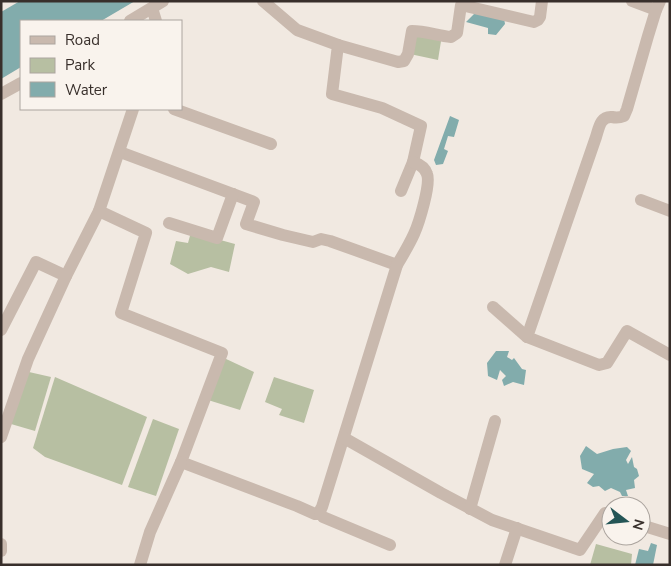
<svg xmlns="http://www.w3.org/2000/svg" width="671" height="566" viewBox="0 0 671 566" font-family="'Nunito Sans',sans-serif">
	<rect width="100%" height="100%" fill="#f1e9e1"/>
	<g fill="#b7bfa2">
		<polygon points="414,32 442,35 438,60 410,54"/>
		<polygon points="191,232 235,244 229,272 211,267 188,274 170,264 176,241 188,243"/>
		<polygon points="224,358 254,372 240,410 208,400"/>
		<polygon points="29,372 51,377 35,431 11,424"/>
		<polygon points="55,377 147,417 122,485 45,457 33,448"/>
		<polygon points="274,377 314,390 304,423 279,415 282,409 265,402"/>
		<polygon points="153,419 179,429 156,496 128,487"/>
		<polygon points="596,544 632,554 631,565 590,565"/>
	</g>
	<g fill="#82acac">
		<polygon points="20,1 135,1 101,21 21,21 21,67 1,79 1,12"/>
		<polygon points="478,10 504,18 505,24 496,35 488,34 488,28 466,22"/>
		<polygon points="450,116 459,120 454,137 448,136 444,149 448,151 443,164 436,165 434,160"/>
		<polygon points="496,351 509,351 507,357 512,360 514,358 522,369 526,370 524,385 513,382 504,386 502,380 506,376 500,370 497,380 488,376 487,363"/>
		<polygon points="586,446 597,454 613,449 627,447 631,451 626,460 628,464 632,457 634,467 637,469 639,476 634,480 635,488 626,490 628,496 622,496 620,492 611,488 605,491 599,486 593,487 587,483 594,474 582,469 580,456"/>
		<polygon points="651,543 657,545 653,565 635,565 639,549 648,551"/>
	</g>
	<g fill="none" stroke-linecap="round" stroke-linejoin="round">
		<g stroke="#c9b9ae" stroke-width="12">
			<polyline points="263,1 297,30 338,45 332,94 382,108 421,126 413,162 401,191"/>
			<polyline points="632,1 656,10"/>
			<path d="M660,1l-4,9 -8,26 -21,73 -3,7c-5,2 -7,2 -12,1 -12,-1 -13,11 -16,20l-69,200 72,28 8,-2 20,-32 43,24"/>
			<polyline points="152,8 156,21"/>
			<polyline points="130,21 163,1"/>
			<path d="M338,45l53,15 7,2 6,-1 4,-7 4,-23c14,0 26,5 39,6l6,-4 4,-28 73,17 4,-2 2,-3 2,-16"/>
			<polyline points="1,94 21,83"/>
			<polyline points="174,109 271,144"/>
			<polyline points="120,152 254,202 246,224 283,235 313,242 321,239 330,241 397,265"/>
			<polyline points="641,200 670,211"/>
			<path d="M99,211l47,22 -25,80 101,40 -41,109 116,44 18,8h3l4,-7 75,-242c6,-10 12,-20 17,-31 5,-11 17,-50 13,-60 -2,-7 -8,-10 -14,-12"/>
			<polyline points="169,223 217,238 233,194"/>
			<polyline points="493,307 527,337"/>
			<polyline points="1,330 36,262 66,276"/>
			<polyline points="1,437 28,359 66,276 99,211 133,109"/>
			<polyline points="344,438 441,493 492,520 580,550 605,513 611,515"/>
			<polyline points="470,509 495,421"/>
			<polyline points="320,513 323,517 390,545"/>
			<polyline points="641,525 670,534"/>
			<polyline points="1,544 1,551"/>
			<polyline points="140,565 150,532 181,462"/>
			<polyline points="505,565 517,528"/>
		</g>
	</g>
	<rect width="671" height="566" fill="none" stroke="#382f2b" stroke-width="5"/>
	<rect x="20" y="20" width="162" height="90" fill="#f9f3ed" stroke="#aca59f"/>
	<rect x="30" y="36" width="25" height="8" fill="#c9b9ae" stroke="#aca59f"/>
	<text x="65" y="45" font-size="15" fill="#382f2b">Road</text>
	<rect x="30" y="58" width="25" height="15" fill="#b7bfa2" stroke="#aca59f"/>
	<text x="65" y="70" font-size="15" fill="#382f2b">Park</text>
	<rect x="30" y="82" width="25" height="15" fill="#82acac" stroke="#aca59f"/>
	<text x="65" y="95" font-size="15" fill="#382f2b">Water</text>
	<g transform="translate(626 521) rotate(106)"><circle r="24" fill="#f9f3ed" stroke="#aca59f"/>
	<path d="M0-4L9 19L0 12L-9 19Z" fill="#245556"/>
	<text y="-8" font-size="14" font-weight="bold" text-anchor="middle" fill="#382f2b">N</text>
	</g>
</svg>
